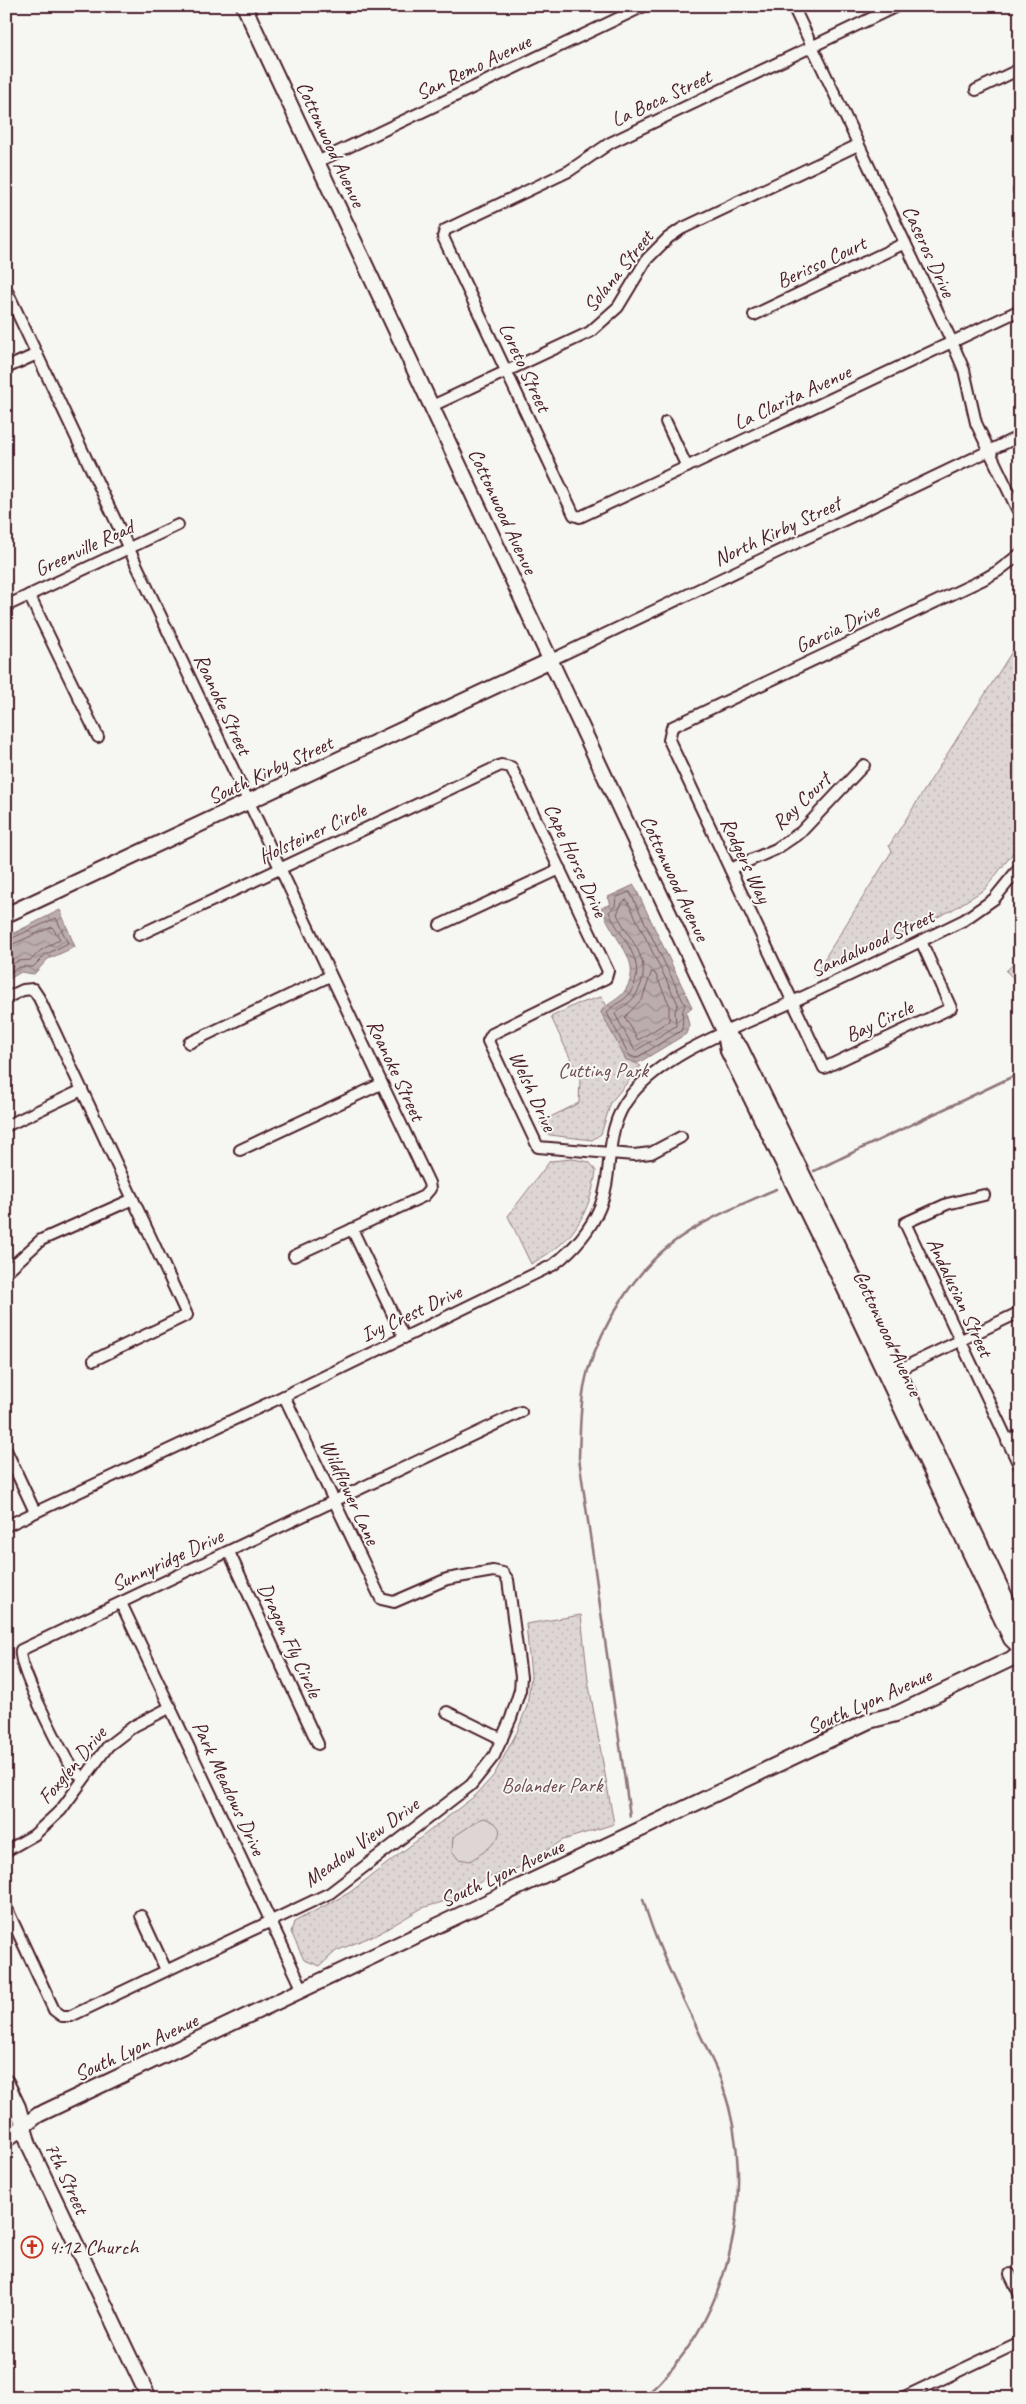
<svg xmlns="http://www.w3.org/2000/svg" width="1026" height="2404" viewBox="0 0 1026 2404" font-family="Caveat,sans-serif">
	<defs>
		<pattern id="grass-dots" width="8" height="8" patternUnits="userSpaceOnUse" patternTransform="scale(1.25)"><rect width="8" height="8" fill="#ddd6d5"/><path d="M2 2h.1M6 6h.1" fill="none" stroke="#bfb7b7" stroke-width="1.8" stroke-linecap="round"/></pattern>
		<pattern id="water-waves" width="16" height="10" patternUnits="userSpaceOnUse" patternTransform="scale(1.25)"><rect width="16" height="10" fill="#bbadae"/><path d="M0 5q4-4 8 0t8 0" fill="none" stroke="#9a8c8e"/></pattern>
	</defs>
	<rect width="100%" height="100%" fill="#f6f6f2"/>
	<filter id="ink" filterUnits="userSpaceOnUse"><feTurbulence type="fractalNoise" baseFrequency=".02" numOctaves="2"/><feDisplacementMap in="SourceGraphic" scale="10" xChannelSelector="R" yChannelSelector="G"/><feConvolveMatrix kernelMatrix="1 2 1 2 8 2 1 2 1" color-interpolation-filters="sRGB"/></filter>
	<g filter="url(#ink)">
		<g fill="url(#grass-dots)" stroke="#947a80">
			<polygon points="1020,639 1020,844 985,889 952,910 813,977 892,851 889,846"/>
			<polygon points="1020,958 1020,985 1006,971"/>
			<polygon points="601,997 606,1004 601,1012 633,1062 641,1066 611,1102 601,1134 592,1140 550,1135 546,1133 540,1122 579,1103 580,1079 551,1017 577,1004"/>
			<path d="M573,1159l16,3 7,8c-3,27 -14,56 -35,74 -9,8 -20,14 -30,20l-23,-48 42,-55z"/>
			<polygon points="581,1615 588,1680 614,1824 563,1840 521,1867 487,1878 449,1900 422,1908 380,1933 336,1951 320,1966 304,1960 291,1932 294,1922 349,1893 476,1795 494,1775 517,1732 527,1706 531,1676 526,1624"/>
		</g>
		<path fill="#ddd6d5" stroke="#947a80" d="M484,1818c36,12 0,34 -14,43l-12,-2 -6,-8 1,-14 26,-17z"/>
		<g fill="url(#water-waves)" stroke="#8e747a">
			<path d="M634,885l58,122 -6,5 3,13 -3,9 -48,29 -12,-3 -25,-48c7,-10 19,-12 25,-23 14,-23 -3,-40 -14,-60 -4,-6 -7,-14 -11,-21l10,-4 -3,-7z"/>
			<polygon points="60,910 75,947 48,959 34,974 21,972 6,981 6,937"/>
		</g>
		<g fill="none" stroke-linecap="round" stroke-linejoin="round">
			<g stroke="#77585f" stroke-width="1">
				<path d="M630,892l55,113c-5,8 0,16 -4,26l-45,27 -7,-3 -22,-42c5,-9 17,-11 23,-20 20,-31 -10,-55 -21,-81l6,-6 1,-8z"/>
				<path d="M627,900l51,104 -3,7 1,15 -41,25 -20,-37c5,-7 14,-9 20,-18 22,-33 -5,-54 -18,-82l5,-11z"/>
				<polyline points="6,941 56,918 68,943 45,955 33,967 19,967 6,975"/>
				<polyline points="6,947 52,927 60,939 40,951 31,960 18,961 6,968"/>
				<polygon points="652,972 655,973 669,1004 669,1021 638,1040 625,1017 642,999"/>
			</g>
			<g stroke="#8e747a" stroke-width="2.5">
				<polyline points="814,1171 1020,1073"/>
				<path d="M630,1816l-51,-358c1,-29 1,-59 9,-88 15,-46 45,-96 83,-126 31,-24 70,-39 105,-55"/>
				<path d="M643,2398c87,-74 116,-205 80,-311 -4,-15 -12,-28 -18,-42 -22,-48 -48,-95 -62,-146"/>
			</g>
			<g stroke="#4a1f2b" stroke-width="14">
				<g id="street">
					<polyline points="793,6 952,342 964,370 976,423 1020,515"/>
					<polyline points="897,6 610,143 569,171 445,230 443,237 574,515 580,517 1020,310"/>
					<polyline points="976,90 1020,69"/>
					<polyline points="317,162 644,6"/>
					<polyline points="1019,190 1020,189"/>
					<polyline points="6,289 429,1183 430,1189 424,1196 294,1256"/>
					<polyline points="754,315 905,243"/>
					<polyline points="6,368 37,354"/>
					<polyline points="432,406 590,332 618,307 647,259 668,238 681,229 858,145"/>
					<polyline points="666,422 687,467"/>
					<polyline points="29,595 98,737"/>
					<polyline points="6,606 178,525"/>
					<polyline points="551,660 1020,436"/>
					<polyline points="730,869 776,849 801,832 864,765"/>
					<polyline points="440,925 560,869"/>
					<polyline points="139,935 501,765 511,767 608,971 606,978 492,1034 488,1041 538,1147 634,1155 651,1153 681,1137"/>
					<polyline points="921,941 951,1008 824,1068 669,740 672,727 984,579 998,571 1020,554"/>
					<polyline points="6,998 23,990 33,989 39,998 187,1315 94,1360"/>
					<polyline points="189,1043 330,976"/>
					<polyline points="6,1126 82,1090"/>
					<polyline points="240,1150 381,1084"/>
					<polyline points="984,1195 947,1204 905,1223 1020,1467"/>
					<polyline points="352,1229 404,1338"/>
					<polyline points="6,1272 41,1240 133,1199"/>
					<polyline points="892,1373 1020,1312"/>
					<polyline points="1007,1441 1020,1435"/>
					<polyline points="6,1450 35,1512"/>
					<path d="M6,1526l278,-130 269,-131c20,-15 37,-34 47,-58 15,-37 2,-76 31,-112 36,-44 108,-68 159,-92 58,-27 117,-55 174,-83l30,-21 26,-32"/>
					<polyline points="229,1552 318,1744"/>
					<polyline points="121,1603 303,1990"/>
					<polyline points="447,1712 502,1739"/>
					<path d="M82,1778c-5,-6 -11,-12 -15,-18 -9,-16 -51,-97 -46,-110l500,-238"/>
					<polyline points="6,1851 34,1835 61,1810 108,1746 134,1726 171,1707"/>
					<polyline points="6,1907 54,2010 62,2016 71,2016 330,1893 471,1785 494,1756 511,1718 520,1690 521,1677 508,1580 503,1573 493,1571 447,1579 394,1602 381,1599 284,1396"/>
					<polyline points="141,1916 166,1970"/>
					<polyline points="1010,2274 1020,2295"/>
					<polyline points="902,2398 1020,2342"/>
				</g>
			</g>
			<g stroke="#4a1f2b" stroke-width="18">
				<g id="secondary">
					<polyline points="244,6 725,1033 728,1051 843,1285 1011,1639 1020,1648"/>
					<polyline points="6,915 551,660"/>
					<polyline points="725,1033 740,1047 855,1281 1020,1628"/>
					<polyline points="6,2082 18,2107 29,2145 149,2398"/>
					<polyline points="6,2140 38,2115 869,1721 896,1714 1011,1659 1020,1652"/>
				</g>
			</g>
			<use href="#street" stroke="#f6f6f2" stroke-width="10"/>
			<use href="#secondary" stroke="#f6f6f2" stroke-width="14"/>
		</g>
	</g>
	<defs>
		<g id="church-ring" transform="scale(1.125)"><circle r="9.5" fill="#f6f6f2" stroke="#c8321e" stroke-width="1.5"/><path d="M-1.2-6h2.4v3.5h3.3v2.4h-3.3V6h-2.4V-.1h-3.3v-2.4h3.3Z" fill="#c8321e"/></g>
	</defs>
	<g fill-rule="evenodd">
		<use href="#church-ring" x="32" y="2247"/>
	</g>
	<g text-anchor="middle" stroke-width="4" stroke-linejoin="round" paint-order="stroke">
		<g font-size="21" fill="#4a1f2b" stroke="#f6f6f2">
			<text transform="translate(473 67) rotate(-26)" y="7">San Remo Avenue</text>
			<text transform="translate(661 98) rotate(-25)" y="7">La Boca Street</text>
			<text transform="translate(331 144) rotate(65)" y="7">Cottonwood Avenue</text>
			<text transform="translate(929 251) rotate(65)" y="7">Caseros Drive</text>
			<text transform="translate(821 262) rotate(-25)" y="7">Berisso Court</text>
			<text transform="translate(618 271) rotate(-51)" y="7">Solana Street</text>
			<text transform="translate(525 367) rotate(65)" y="7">Loreto Street</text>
			<text transform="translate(792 397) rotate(-25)" y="7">La Clarita Avenue</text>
			<text transform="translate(503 511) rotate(65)" y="7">Cottonwood Avenue</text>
			<text transform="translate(777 531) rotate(-25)" y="7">North Kirby Street</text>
			<text transform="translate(84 548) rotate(-25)" y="7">Greenville Road</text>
			<text transform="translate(837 628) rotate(-25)" y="7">Garcia Drive</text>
			<text transform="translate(223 704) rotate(65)" y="7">Roanoke Street</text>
			<text transform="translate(270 770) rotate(-25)" y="7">South Kirby Street</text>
			<text transform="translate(801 801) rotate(-44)" y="7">Ray Court</text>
			<text transform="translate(312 833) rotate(-25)" y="7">Holsteiner Circle</text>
			<text transform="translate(576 860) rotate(65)" y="7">Cape Horse Drive</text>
			<text transform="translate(746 860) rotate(65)" y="7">Rodgers Way</text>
			<text transform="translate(675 878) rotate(65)" y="7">Cottonwood Avenue</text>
			<text transform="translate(872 943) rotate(-25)" y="7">Sandalwood Street</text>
			<text transform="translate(879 1021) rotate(-25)" y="7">Bay Circle</text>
			<text transform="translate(396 1070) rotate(65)" y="7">Roanoke Street</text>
			<text transform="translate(533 1091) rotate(65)" y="7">Welsh Drive</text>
			<text transform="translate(960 1297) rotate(65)" y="7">Andalusian Street</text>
			<text transform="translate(411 1313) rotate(-25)" y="7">Ivy Crest Drive</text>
			<text transform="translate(888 1333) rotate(65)" y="7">Cottonwood Avenue</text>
			<text transform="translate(350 1492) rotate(65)" y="7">Wildflower Lane</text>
			<text transform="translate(167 1560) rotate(-25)" y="7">Sunnyridge Drive</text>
			<text transform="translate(290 1640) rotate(65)" y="7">Dragon Fly Circle</text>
			<text transform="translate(869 1701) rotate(-24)" y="7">South Lyon Avenue</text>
			<text transform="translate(72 1765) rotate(-50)" y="7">Foxglen Drive</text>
			<text transform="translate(229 1788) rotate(65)" y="7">Park Meadows Drive</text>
			<text transform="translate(361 1842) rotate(-36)" y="7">Meadow View Drive</text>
			<text transform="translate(502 1873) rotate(-25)" y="7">South Lyon Avenue</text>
			<text transform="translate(136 2047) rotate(-25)" y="7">South Lyon Avenue</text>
			<text transform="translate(67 2178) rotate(65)" y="7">7th Street</text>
		</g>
		<g font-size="21" fill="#6f4d56" stroke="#f6f6f2">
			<text x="603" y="1077">Cutting Park</text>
			<text x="552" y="1792">Bolander Park</text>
		</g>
		<g font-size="21" fill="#4a1f2b" stroke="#f6f6f2" text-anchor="start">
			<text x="48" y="2254">4:12 Church</text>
		</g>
	</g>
	<rect width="1026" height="2404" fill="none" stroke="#f6f6f2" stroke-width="25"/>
	<rect x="12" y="12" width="1001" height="2379" fill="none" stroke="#4a1f2b" stroke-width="2" filter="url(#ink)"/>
</svg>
